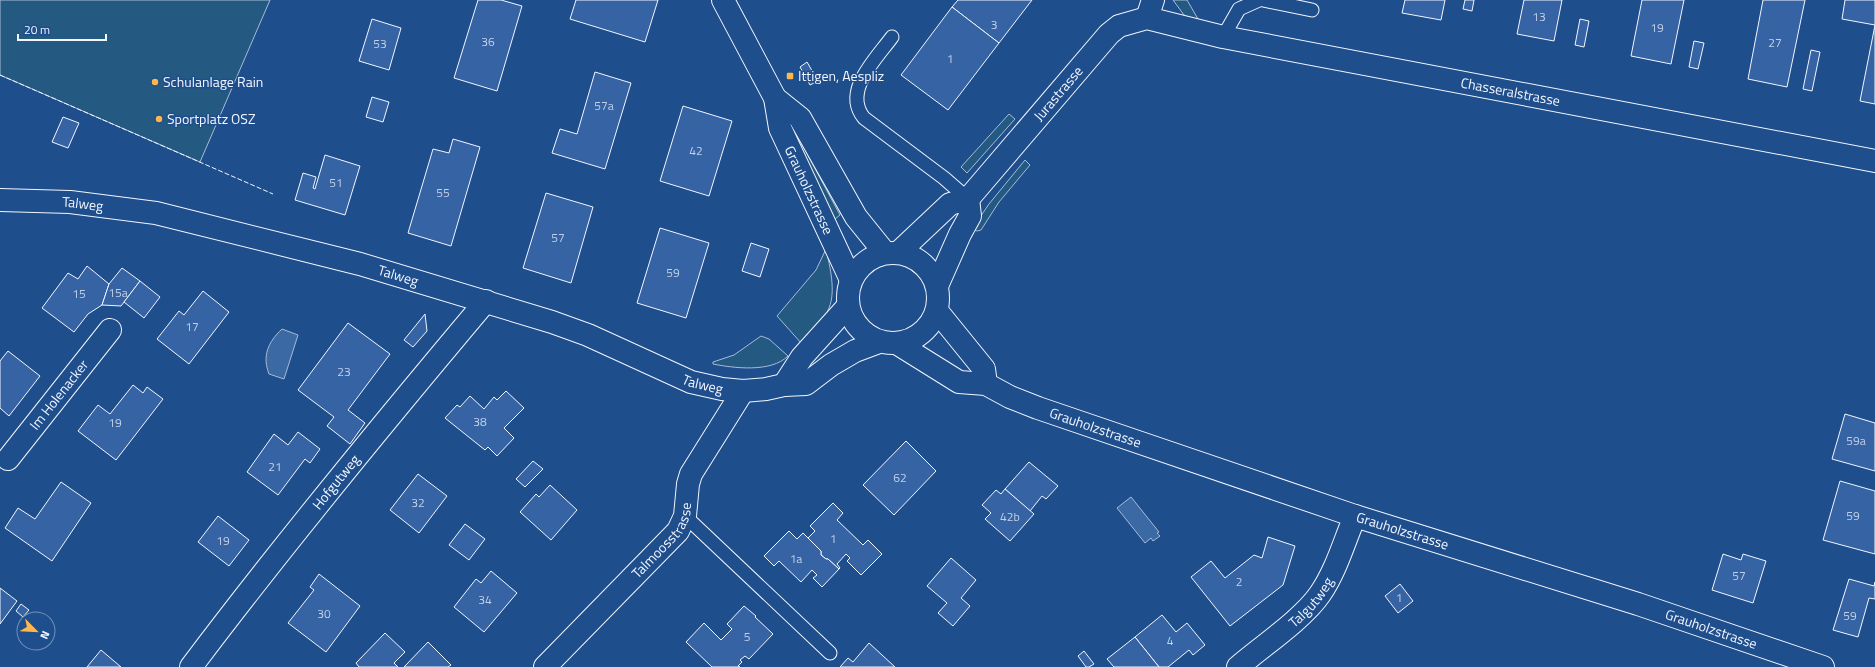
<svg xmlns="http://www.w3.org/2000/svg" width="1875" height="667" viewBox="0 0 1875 667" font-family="'Titillium Web',sans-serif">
	<rect width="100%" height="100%" fill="#1f4e8c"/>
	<g fill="#245a82" stroke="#a8bbd7">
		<polygon points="0,0 270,0 200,162 0,75"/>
		<polygon points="1173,0 1187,0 1198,19 1196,22 1184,15"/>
		<polygon points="1009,114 1015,119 967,173 961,167"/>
		<polygon points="790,122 840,215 835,219 787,125"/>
		<polygon points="1025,160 1030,165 999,202 981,230 977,231 972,229 989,204"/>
		<path d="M826,249c4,18 10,42 3,59 -5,14 -17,25 -27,36l-25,-28 39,-46z"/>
		<path d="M761,336l8,3 19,17c-17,17 -55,12 -75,8v-2l21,-7z"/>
	</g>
	<g fill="#3b69a3" stroke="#a8bbd7">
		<path d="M282,329l16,6 -14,44 -15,-5c-7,-18 -1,-32 13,-45z"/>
		<polygon points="1131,497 1159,532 1157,533 1160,536 1153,541 1151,538 1145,543 1117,508"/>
	</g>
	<g fill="#3563a3" stroke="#f2f6ff">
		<polygon points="478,0 501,0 522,6 497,91 454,78"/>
		<polygon points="576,0 658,0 645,42 570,19"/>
		<polygon points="958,0 1032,0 999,43 952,7"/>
		<polygon points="1405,0 1445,0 1441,20 1402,13"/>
		<polygon points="1465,0 1474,0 1472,11 1463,9"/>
		<polygon points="1524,0 1562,0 1554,41 1517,34"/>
		<polygon points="1642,0 1684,0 1671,64 1631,56"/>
		<polygon points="1763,0 1805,0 1787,87 1748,79"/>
		<polygon points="1845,0 1875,0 1875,104 1860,101 1875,25 1842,19"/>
		<polygon points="952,7 999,43 948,110 901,75"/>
		<polygon points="372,19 401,28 389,70 359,61"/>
		<polygon points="1580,19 1589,21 1584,47 1575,45"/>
		<polygon points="1694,41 1704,43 1698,69 1689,67"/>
		<polygon points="1811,50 1820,52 1812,91 1803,89"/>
		<polygon points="807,62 818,81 810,85 800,67"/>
		<polygon points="595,72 631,83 605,169 552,153 560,129 577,134"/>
		<polygon points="372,97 389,102 383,122 366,117"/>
		<polygon points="683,106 732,121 709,196 660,181"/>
		<polygon points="63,117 79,123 68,148 52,142"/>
		<polygon points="453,139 480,147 451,246 408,233 433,149 449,153"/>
		<polygon points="325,155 360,166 345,215 295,200 303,173 316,177 313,188 315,189"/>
		<polygon points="546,193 593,207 571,283 523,268"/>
		<polygon points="660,228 709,243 686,318 637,303"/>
		<polygon points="751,243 769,249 760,277 742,271"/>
		<polygon points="87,266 109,284 102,305 88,314 74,332 42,308 68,273 78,279"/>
		<polygon points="122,268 140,281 121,306 102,305 109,284"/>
		<polygon points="140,281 160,297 144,318 124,302"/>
		<polygon points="203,291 229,312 189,364 157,339 179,311 184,315"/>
		<polygon points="425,314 427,331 413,347 404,340"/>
		<polygon points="348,323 390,354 348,410 365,423 350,444 327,426 334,417 298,390"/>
		<polygon points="8,351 40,376 9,416 0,408 0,361"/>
		<polygon points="133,385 143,393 147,387 163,399 116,460 78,431 98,405 110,414"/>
		<polygon points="506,391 524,408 504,428 514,438 497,456 488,447 485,450 445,418 457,405 460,407 470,396 484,409 494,397 497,400"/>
		<polygon points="1845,414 1875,423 1875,471 1832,459"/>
		<polygon points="298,432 320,449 310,463 305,459 278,495 247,472 274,434 288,445"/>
		<polygon points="906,441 936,471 894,515 863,485"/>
		<polygon points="533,461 543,469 525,487 516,479"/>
		<polygon points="1029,462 1058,486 1046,499 1042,496 1030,511 1005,489"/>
		<polygon points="418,474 447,496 419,533 390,510"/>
		<polygon points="1840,481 1875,491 1875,554 1823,540"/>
		<polygon points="61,482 91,503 52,561 5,528 18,508 35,519"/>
		<polygon points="550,485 577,510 551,540 520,512 536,494 539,497"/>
		<polygon points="1005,489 1034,514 1010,541 985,519 991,513 982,505 996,490 1001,494"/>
		<polygon points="833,503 843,513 837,520 863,545 868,540 882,554 861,575 847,561 850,558 846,554 837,564 840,568 839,569 828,559 826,559 821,555 821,551 808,538 815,531 810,526"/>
		<polygon points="218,516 249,540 229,566 198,542"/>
		<polygon points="465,524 485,539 469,560 449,545"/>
		<polygon points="789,531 797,539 803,533 821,551 821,555 826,559 828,559 839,569 822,587 813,578 817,575 812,570 801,582 779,561 774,566 764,556"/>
		<polygon points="1268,537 1295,546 1283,585 1230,626 1191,577 1211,561 1225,578 1254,555 1262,558"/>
		<polygon points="1723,554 1741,560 1743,554 1766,561 1753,603 1712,590"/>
		<polygon points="951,558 976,580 961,598 970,606 953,626 938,613 947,603 927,586"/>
		<polygon points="491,571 517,593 484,632 454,607 476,579 481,583"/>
		<polygon points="319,574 360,606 326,652 288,623 314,590 310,587"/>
		<polygon points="1849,579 1874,586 1875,582 1875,599 1869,598 1858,637 1833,630"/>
		<polygon points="1400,584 1413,601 1398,613 1385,596"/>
		<polygon points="0,588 17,601 0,624"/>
		<polygon points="21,604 29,610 23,617 16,611"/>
		<polygon points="744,606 756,616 755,617 773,634 749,659 745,656 740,660 742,662 738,666 740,667 712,667 686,642 704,623 721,640 732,629 727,624"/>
		<polygon points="1162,615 1176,632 1187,623 1205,645 1193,655 1189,650 1168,667 1159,667 1135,637"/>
		<polygon points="385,633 405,652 394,663 398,667 359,667 356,663"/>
		<polygon points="1135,637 1159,667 1114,667 1107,659"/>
		<polygon points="428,642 451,665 448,667 404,667"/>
		<polygon points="869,643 895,667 840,667 848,658 853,662"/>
		<polygon points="101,650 121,667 87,667"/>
		<polygon points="1084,651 1094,664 1089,667 1086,667 1078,656"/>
	</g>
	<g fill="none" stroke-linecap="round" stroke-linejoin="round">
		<g stroke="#f2f6ff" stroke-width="15">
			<g id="service">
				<polyline points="1263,0 1312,10"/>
				<path d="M892,37c-16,22 -50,54 -28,81l80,60 24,21"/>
				<polyline points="1223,37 1239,9 1259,0"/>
				<polyline points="685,516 830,653"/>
			</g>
		</g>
		<g stroke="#f2f6ff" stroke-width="24">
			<g id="minor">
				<polyline points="1147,18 1153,0"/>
				<path id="s1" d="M898,253l52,-49 18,-5 141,-165 10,-8 28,-8 76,19 652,124"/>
				<polyline points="937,286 960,234 970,216 968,199"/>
				<path id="s2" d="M8,459l102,-129"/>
				<path id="s3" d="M191,667c94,-125 194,-246 295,-366"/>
				<path id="s4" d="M545,667l133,-136 7,-15 3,-32 3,-10 52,-83"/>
				<path id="s5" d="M1238,667c23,-20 65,-48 82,-73 16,-23 24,-52 35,-78"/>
			</g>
		</g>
		<g stroke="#f2f6ff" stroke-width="24">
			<g id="tertiary">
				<path id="s6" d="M723,0l52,98 5,30 71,152"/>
				<polyline points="775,98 800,118 856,217 885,253"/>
				<path id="s7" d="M0,200l70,2 86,11 204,51 192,58 36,13 103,47 31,7 21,2 23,-2 18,-4 22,-1 25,-19 24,-14 24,-9"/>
				<circle cx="893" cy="298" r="45"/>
				<polyline points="937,311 984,369 986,384"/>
				<path id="s8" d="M898,344l61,38 27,2 24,13 28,11 317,108 283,88 185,63"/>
				<polyline points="784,385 802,357 848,306"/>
			</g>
		</g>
		<use href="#service" stroke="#1f4e8c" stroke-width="13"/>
		<use href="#minor" stroke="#1f4e8c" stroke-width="22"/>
		<use href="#tertiary" stroke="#1f4e8c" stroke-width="22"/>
		<polyline stroke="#f2f6ff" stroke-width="1" stroke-dasharray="5 2" stroke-linecap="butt" points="0,75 273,194"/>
	</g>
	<g fill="#ffb74d" stroke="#1f4e8c" stroke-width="1.5">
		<rect x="786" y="72" width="8" height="8" rx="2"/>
		<circle cx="155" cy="82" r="4"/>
		<circle cx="159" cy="119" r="4"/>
	</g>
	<g text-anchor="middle" stroke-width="3" stroke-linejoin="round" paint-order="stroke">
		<g font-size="12" fill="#c3d1e8">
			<text x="1539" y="21">13</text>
			<text x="994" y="29">3</text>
			<text x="1657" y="32">19</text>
			<text x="488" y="46">36</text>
			<text x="1775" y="47">27</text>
			<text x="380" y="48">53</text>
			<text x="950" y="63">1</text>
			<text x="604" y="110">57a</text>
			<text x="696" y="155">42</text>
			<text x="336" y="187">51</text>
			<text x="443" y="197">55</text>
			<text x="558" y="242">57</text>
			<text x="673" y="277">59</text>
			<text x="118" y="297">15a</text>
			<text x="79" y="298">15</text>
			<text x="192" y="331">17</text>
			<text x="344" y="376">23</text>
			<text x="480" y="426">38</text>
			<text x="115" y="427">19</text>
			<text x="1856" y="445">59a</text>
			<text x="275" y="471">21</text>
			<text x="900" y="482">62</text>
			<text x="418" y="507">32</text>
			<text x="1853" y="520">59</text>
			<text x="1010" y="521">42b</text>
			<text x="833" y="543">1</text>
			<text x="223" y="545">19</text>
			<text x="796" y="563">1a</text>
			<text x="1739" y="580">57</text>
			<text x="1239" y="586">2</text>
			<text x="1399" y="602">1</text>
			<text x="485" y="604">34</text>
			<text x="324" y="618">30</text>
			<text x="1850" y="620">59</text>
			<text x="747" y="641">5</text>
			<text x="1170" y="645">4</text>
		</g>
		<g font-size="14" fill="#f2f6ff" stroke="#1f4e8c" text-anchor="start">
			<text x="798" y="81">Ittigen, Aespliz</text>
			<text x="163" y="87">Schulanlage Rain</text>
			<text x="167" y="124">Sportplatz OSZ</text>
		</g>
		<g font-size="14" fill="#f2f6ff" stroke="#1f4e8c">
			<text dy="5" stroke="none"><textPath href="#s1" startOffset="720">Chasseralstrasse</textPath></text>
			<text dy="5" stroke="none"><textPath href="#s1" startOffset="229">Jurastrasse</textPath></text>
			<text dy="5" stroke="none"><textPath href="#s6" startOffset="210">Grauholzstrasse</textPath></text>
			<text dy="5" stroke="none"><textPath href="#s7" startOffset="83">Talweg</textPath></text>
			<text dy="5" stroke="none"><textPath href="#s7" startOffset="407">Talweg</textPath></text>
			<text dy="5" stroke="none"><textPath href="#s7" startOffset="731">Talweg</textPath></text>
			<text dy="5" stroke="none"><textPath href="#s2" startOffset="82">Im Holenacker</textPath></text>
			<text dy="5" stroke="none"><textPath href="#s8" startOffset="217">Grauholzstrasse</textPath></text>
			<text dy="5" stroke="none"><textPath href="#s3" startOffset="235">Hofgutweg</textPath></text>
			<text dy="5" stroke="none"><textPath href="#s8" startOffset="541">Grauholzstrasse</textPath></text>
			<text dy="5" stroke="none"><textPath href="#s4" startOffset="174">Talmoosstrasse</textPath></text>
			<text dy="5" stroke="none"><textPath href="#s5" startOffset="98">Talgutweg</textPath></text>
			<text dy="5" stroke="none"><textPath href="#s8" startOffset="865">Grauholzstrasse</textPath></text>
		</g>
	</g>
	<g transform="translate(36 631) rotate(114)"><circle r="19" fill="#1f4e8c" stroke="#7391ba"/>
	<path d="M0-3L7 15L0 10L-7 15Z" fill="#ffb74d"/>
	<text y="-6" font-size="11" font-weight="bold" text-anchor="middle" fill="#f2f6ff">N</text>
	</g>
	<path d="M18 34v6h88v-6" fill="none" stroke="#f2f6ff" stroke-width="2"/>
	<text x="24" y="34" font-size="12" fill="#f2f6ff" stroke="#1f4e8c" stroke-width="3" paint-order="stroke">20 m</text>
</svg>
